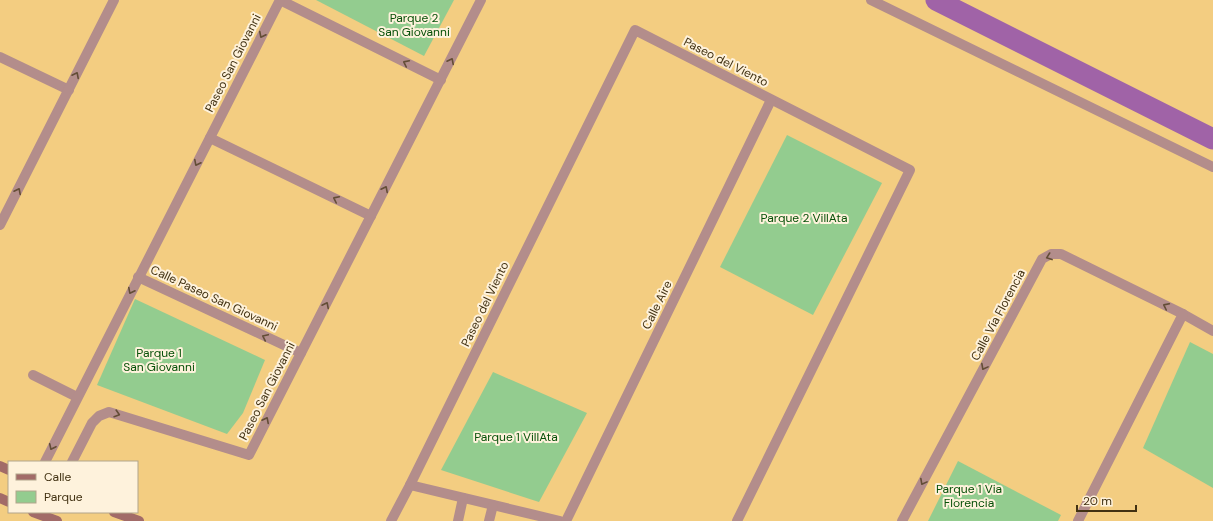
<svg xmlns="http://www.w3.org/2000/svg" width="1213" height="521" viewBox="0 0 1213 521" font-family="'DM Sans',sans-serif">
	<rect width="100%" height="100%" fill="#f3cd81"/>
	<g fill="#93cc8f">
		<polygon points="316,0 454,0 424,56"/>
		<polygon points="787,135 882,183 813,315 720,267"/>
		<polygon points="135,299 265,360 243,413 227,434 97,385"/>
		<polygon points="1190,342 1213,354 1213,488 1143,448"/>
		<polygon points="493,372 587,413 539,502 441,470"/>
		<polygon points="958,461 1061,515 1058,521 928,521"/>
	</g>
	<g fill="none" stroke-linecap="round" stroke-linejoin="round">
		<polyline stroke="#a063a7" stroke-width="21" points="936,0 1213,139"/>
		<g stroke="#b38d8b" stroke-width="10">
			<polyline points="280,0 441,80"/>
			<polyline points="871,0 1213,167"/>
			<polyline points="0,57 69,90"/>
			<polyline points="210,138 371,216"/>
			<polyline points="0,225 114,0"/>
			<polyline points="138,277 301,353"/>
			<polyline points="33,375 77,397"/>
			<polyline points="45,462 280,0"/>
			<polyline points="72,462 92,423 99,416 109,412 249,455 481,0"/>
			<polyline points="410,485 560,521"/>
			<polyline points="391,521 410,485 635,30 910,170 737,521"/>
			<polyline points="458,521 463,498"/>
			<polyline points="489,521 493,505"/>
			<polyline points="566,521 771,100"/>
			<polyline points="902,521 1042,259 1051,254 1061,254 1183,314 1213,331"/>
			<polyline points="1078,521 1183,314"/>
		</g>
		<g stroke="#a26b68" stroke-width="10">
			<polyline points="0,466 9,470"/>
			<polyline points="0,498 9,502"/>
			<polyline points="33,512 57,521"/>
			<polyline points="114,512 139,521"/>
		</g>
	</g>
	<defs><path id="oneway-chevron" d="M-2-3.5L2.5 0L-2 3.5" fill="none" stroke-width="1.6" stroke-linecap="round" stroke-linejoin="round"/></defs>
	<g stroke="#634d36">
		<use href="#oneway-chevron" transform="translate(262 35) rotate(117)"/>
		<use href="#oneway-chevron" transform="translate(451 61) rotate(-63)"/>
		<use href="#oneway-chevron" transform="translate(406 63) rotate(-154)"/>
		<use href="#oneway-chevron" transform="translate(76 75) rotate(-63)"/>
		<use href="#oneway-chevron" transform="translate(197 163) rotate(117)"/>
		<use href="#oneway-chevron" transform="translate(385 189) rotate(-63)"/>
		<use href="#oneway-chevron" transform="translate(18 191) rotate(-63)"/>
		<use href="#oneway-chevron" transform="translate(336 199) rotate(-154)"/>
		<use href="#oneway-chevron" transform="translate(1049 257) rotate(160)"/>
		<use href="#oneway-chevron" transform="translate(131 291) rotate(117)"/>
		<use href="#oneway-chevron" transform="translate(326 305) rotate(-63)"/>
		<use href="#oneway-chevron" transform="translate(1166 306) rotate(-154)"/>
		<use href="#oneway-chevron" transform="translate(265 337) rotate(-155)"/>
		<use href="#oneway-chevron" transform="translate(984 367) rotate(118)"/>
		<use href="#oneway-chevron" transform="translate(117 414) rotate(17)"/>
		<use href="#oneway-chevron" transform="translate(266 420) rotate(-63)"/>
		<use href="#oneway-chevron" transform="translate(52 447) rotate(115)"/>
		<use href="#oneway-chevron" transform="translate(923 482) rotate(118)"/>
	</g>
	<g text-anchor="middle" stroke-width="4" stroke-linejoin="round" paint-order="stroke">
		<g font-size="12" fill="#065008" stroke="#fef2dc">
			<text x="414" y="22">Parque 2<tspan x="414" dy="14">San Giovanni</tspan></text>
			<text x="804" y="222">Parque 2 VillAta</text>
			<text x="159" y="357">Parque 1<tspan x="159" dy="14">San Giovanni</tspan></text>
			<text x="516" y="441">Parque 1 VillAta</text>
			<text x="969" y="493">Parque 1 Via<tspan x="969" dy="14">Florencia</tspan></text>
		</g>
		<g font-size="12" fill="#413112" stroke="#fef2dc">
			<text transform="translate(726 62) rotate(27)" y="4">Paseo del Viento</text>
			<text transform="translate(233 63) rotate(-63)" y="4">Paseo San Giovanni</text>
			<text transform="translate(214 298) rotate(25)" y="4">Calle Paseo San Giovanni</text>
			<text transform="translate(485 304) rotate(-64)" y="4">Paseo del Viento</text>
			<text transform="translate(657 305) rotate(-64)" y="4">Calle Aire</text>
			<text transform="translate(998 315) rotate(-62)" y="4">Calle Vía Florencia</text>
			<text transform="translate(267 391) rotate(-63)" y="4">Paseo San Giovanni</text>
		</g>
	</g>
	<rect x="8" y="461" width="130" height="52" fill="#fef2dc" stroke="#b2a58b"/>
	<rect x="16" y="474" width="20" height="6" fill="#a26b68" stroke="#b2a58b"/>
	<text x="44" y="481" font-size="12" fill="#413112">Calle</text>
	<rect x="16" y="491" width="20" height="12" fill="#93cc8f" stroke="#b2a58b"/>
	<text x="44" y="501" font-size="12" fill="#413112">Parque</text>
	<path d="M1077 505v6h59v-6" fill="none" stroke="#413112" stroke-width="2"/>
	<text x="1083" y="505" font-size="12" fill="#413112" stroke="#fef2dc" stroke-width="3" paint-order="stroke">20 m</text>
</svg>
